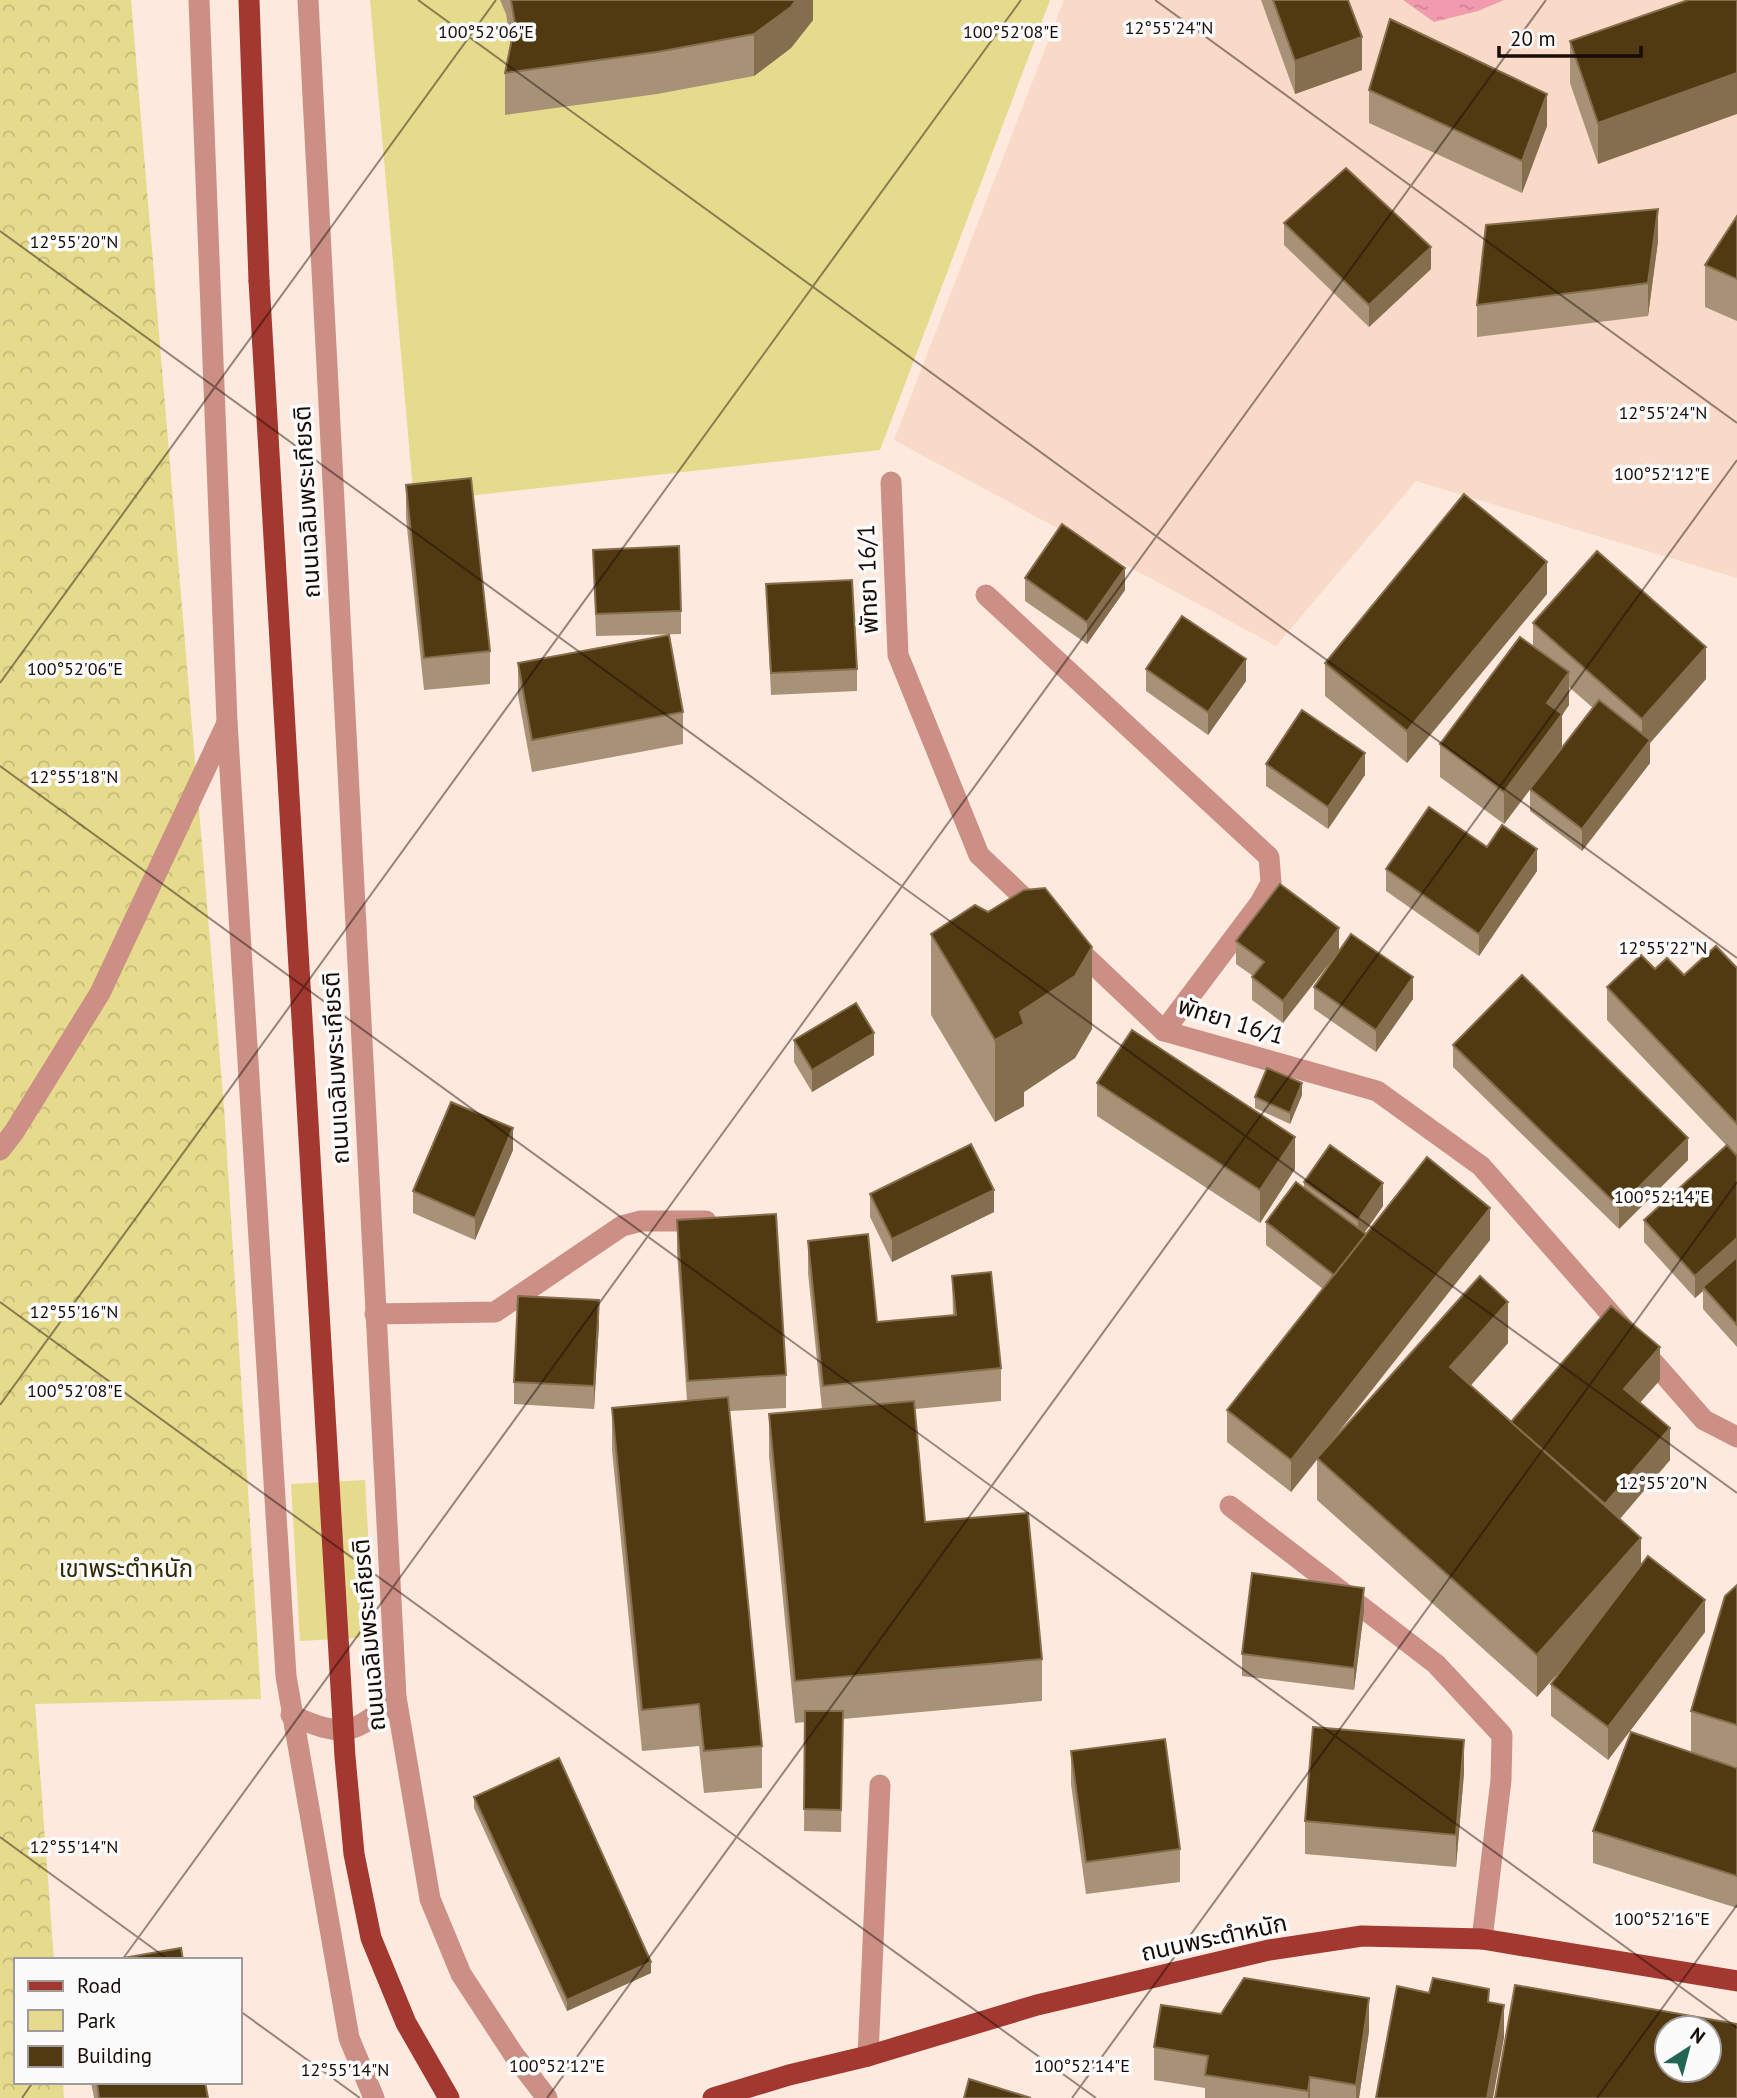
<svg xmlns="http://www.w3.org/2000/svg" width="1737" height="2098" viewBox="0 0 1737 2098" font-family="'PT Sans','Noto Sans Thai',sans-serif">
	<defs>
		<pattern id="forest-crowns" width="20" height="18" patternUnits="userSpaceOnUse" patternTransform="scale(1.75)"><rect width="20" height="18" fill="#e6da8d"/><path d="M2 6a3 3 0 1 1 6 0M12 15a3 3 0 1 1 6 0" fill="none" stroke="#c5ba78"/></pattern>
		<pattern id="water-ripples" width="26" height="14" patternUnits="userSpaceOnUse" patternTransform="scale(1.75)"><rect width="26" height="14" fill="#f29baf"/><path d="M2 4q2-2 4 0t4 0M15 11q2-2 4 0t4 0" fill="none" stroke="#cf8495"/></pattern>
	</defs>
	<rect width="100%" height="100%" fill="#fde9dd"/>
	<polygon fill="#f9d9c7" points="1064,0 1737,0 1737,578 1416,481 1276,646 894,440"/>
	<polygon fill="url(#forest-crowns)" points="0,0 131,0 224,1107 261,1699 35,1704 54,1960 16,1960 16,2082 63,2082 64,2098 0,2098"/>
	<g fill="#e6da8d">
		<polygon points="370,0 1050,0 880,450 414,502"/>
		<polygon points="365,1480 374,1637 300,1641 291,1484"/>
	</g>
	<polygon fill="url(#water-ripples)" points="1403,0 1504,0 1478,11 1434,22"/>
	<g fill="none" stroke-linecap="round" stroke-linejoin="round">
		<g stroke="#cb8f86" stroke-width="21">
			<polyline points="199,0 227,722 286,1676 349,2038 374,2098"/>
			<polyline points="308,0 396,1697 430,1899 461,1974 514,2055 547,2098"/>
			<polyline points="891,482 898,655 979,855 1038,911"/>
			<polyline points="986,595 1269,857 1271,883 1260,903 1164,1031"/>
			<polyline points="1071,943 1164,1031 1377,1091 1481,1166 1704,1420 1737,1437"/>
			<polyline points="0,1150 14,1132 100,993 227,723"/>
			<polyline points="375,1314 495,1312 622,1226 641,1221 706,1221"/>
			<polyline points="1230,1506 1436,1664 1502,1735 1501,1780 1482,1939"/>
			<path d="M291,1715c52,23 63,21 105,-18"/>
			<polyline points="868,2056 880,1785"/>
		</g>
		<g stroke="#a2382f" stroke-width="21">
			<polyline points="249,0 259,281"/>
			<polyline points="713,2098 789,2075 868,2056 1037,2005 1269,1950 1362,1936 1482,1939 1737,1981"/>
		</g>
		<polyline stroke="#a2382f" stroke-width="21" points="259,281 345,1757 354,1854 371,1938 406,2023 449,2098"/>
	</g>
	<g fill="#a79177" fill-rule="evenodd">
		<polygon points="500,0 813,0 813,20 791,48 754,76 657,94 505,115 505,73 511,44 506,14"/>
		<polygon points="1261,0 1348,0 1362,70 1295,94"/>
		<polygon points="1688,0 1598,164 1570,83 1570,41"/>
		<polygon points="1369,90 1547,126 1522,193 1369,123"/>
		<polygon points="1737,216 1737,321 1705,307 1705,265"/>
		<polygon points="1284,223 1431,269 1369,327 1284,245"/>
		<polygon points="1658,241 1648,316 1477,337 1477,305"/>
		<polygon points="406,485 490,651 490,684 424,690 406,518"/>
		<polygon points="593,550 681,611 681,634 596,636"/>
		<polygon points="1025,578 1125,590 1087,644 1025,601"/>
		<polygon points="766,584 857,669 857,691 771,695"/>
		<polygon points="1547,594 1407,763 1325,696 1325,663"/>
		<path d="M1533,623l173,56 -56,64v20l-68,88 -52,-40v-21l-26,34 -64,-47v-33l93,-98zM1569,687l24,21 -53,68 22,-30v-31l7,-10z"/>
		<polygon points="518,663 683,712 683,744 532,772 518,695"/>
		<polygon points="1146,669 1246,681 1208,735 1146,691"/>
		<polygon points="1266,764 1365,775 1328,829 1266,786"/>
		<polygon points="1487,847 1537,871 1479,956 1386,891 1386,869"/>
		<polygon points="1339,928 1283,1023 1252,1000 1252,977 1253,976 1236,964 1236,941"/>
		<polygon points="931,934 1092,1029 1075,1058 1024,1092 1024,1106 995,1122 931,1015"/>
		<polygon points="1737,968 1737,1347 1703,1309 1703,1291 1695,1298 1644,1242 1644,1220 1727,1146 1607,1020 1607,987 1655,969 1684,975"/>
		<polygon points="1314,987 1413,999 1376,1052 1314,1009"/>
		<polygon points="794,1040 874,1055 812,1092 794,1062"/>
		<polygon points="1453,1045 1688,1160 1619,1229 1453,1067"/>
		<polygon points="1097,1083 1295,1169 1260,1223 1097,1116"/>
		<polygon points="1302,1095 1290,1124 1255,1108 1255,1097"/>
		<polygon points="513,1150 475,1240 413,1213 413,1191"/>
		<polygon points="1304,1182 1383,1206 1364,1233 1366,1234 1490,1240 1328,1446 1508,1343 1470,1386 1511,1422 1660,1380 1640,1402 1670,1460 1620,1519 1641,1565 1705,1632 1608,1760 1551,1716 1551,1684 1565,1664 1537,1697 1317,1500 1317,1460 1291,1492 1227,1442 1227,1410 1323,1289 1266,1245 1266,1222 1304,1187"/>
		<polygon points="870,1194 994,1212 892,1262 870,1217"/>
		<polygon points="677,1220 786,1375 786,1408 729,1411 762,1746 762,1788 704,1793 699,1746 642,1751 612,1450 612,1408 687,1401 677,1252"/>
		<polygon points="808,1241 877,1322 953,1315 952,1276 1001,1368 1001,1401 915,1409 925,1522 1042,1659 1042,1701 843,1719 841,1832 804,1831 805,1722 795,1723 769,1456 769,1414 822,1409 808,1273"/>
		<polygon points="599,1323 594,1409 514,1404 514,1382"/>
		<polygon points="1737,1585 1737,1767 1691,1753 1691,1711"/>
		<polygon points="1364,1611 1354,1690 1242,1676 1242,1654"/>
		<polygon points="1071,1751 1180,1849 1180,1882 1086,1894 1071,1784"/>
		<polygon points="1737,1768 1737,1908 1593,1863 1593,1831"/>
		<polygon points="1464,1773 1456,1867 1305,1854 1305,1821"/>
		<polygon points="474,1797 651,1973 567,2011 474,1808"/>
		<polygon points="1221,2014 1369,2031 1359,2098 1205,2098 1205,2088 1154,2080 1154,2047"/>
		<polygon points="91,2082 205,2082 208,2098 94,2098"/>
	</g>
	<g fill="#856e4e">
		<polygon points="796,0 813,0 813,20 791,48 754,76 754,34"/>
		<polygon points="1362,37 1362,70 1295,94 1295,61"/>
		<polygon points="1737,73 1737,114 1598,164 1598,123"/>
		<polygon points="1547,94 1547,126 1522,193 1522,161"/>
		<polygon points="1658,209 1658,241 1648,316 1648,283"/>
		<polygon points="1431,247 1431,269 1369,327 1369,305"/>
		<polygon points="1547,562 1547,594 1407,763 1407,731"/>
		<polygon points="1125,568 1125,590 1087,644 1087,622"/>
		<polygon points="1706,647 1706,679 1650,743 1650,763 1582,851 1582,829 1642,751 1642,719"/>
		<polygon points="1246,659 1246,681 1208,735 1208,712"/>
		<polygon points="1569,672 1569,705 1562,715 1562,746 1504,824 1504,792 1547,703"/>
		<polygon points="1365,753 1365,775 1328,829 1328,807"/>
		<polygon points="1537,849 1537,871 1479,956 1479,934"/>
		<polygon points="1339,928 1339,951 1283,1023 1283,1001"/>
		<polygon points="1092,947 1092,1029 1075,1058 1024,1092 1024,1106 995,1122 995,1040 1020,1012"/>
		<polygon points="1413,977 1413,999 1376,1052 1376,1030"/>
		<polygon points="874,1033 874,1055 812,1092 812,1070"/>
		<polygon points="1302,1083 1302,1095 1290,1124 1290,1113"/>
		<polygon points="513,1128 513,1150 475,1240 475,1218"/>
		<polygon points="1295,1137 1295,1169 1260,1223 1260,1190"/>
		<polygon points="1688,1138 1688,1160 1619,1229 1619,1207"/>
		<polygon points="1383,1183 1383,1206 1358,1242 1358,1220"/>
		<polygon points="994,1190 994,1212 892,1262 892,1239"/>
		<polygon points="1490,1208 1490,1240 1291,1492 1291,1460"/>
		<polygon points="1737,1238 1737,1260 1703,1287 1703,1291 1695,1298 1695,1276"/>
		<polygon points="599,1300 599,1323 594,1409 594,1386"/>
		<polygon points="1508,1302 1508,1343 1450,1409 1450,1367"/>
		<polygon points="1660,1347 1660,1380 1624,1421 1624,1389"/>
		<polygon points="1670,1428 1670,1460 1605,1536 1605,1504"/>
		<polygon points="1641,1538 1641,1580 1537,1697 1537,1655"/>
		<polygon points="1364,1588 1364,1611 1354,1690 1354,1668"/>
		<polygon points="1705,1600 1705,1632 1608,1760 1608,1727"/>
		<polygon points="1464,1740 1464,1773 1456,1867 1456,1835"/>
		<polygon points="651,1962 651,1973 567,2011 567,2000"/>
		<polygon points="1369,1998 1369,2031 1359,2098 1356,2098 1356,2085"/>
		<polygon points="1504,2005 1504,2038 1493,2098 1487,2098"/>
		<polygon points="1310,2077 1310,2098 1308,2098 1308,2091"/>
	</g>
	<g fill="#513911" stroke="#856e4e" stroke-width="2" fill-rule="evenodd">
		<polygon points="511,0 796,0 791,7 754,34 657,52 505,73 515,24"/>
		<polygon points="1273,0 1348,0 1362,37 1295,61"/>
		<polygon points="1688,0 1737,0 1737,73 1598,123 1570,41"/>
		<polygon points="1390,19 1547,94 1522,161 1369,90"/>
		<polygon points="1346,168 1431,247 1369,305 1284,223"/>
		<polygon points="1658,209 1648,283 1477,305 1486,225"/>
		<polygon points="1737,216 1737,279 1705,265"/>
		<polygon points="471,478 490,651 424,658 406,485"/>
		<polygon points="1464,494 1547,562 1407,731 1325,663"/>
		<polygon points="1062,524 1125,568 1087,622 1025,578"/>
		<polygon points="679,546 681,611 596,614 593,550"/>
		<polygon points="1597,551 1706,647 1642,719 1533,623"/>
		<polygon points="852,580 857,669 771,673 766,584"/>
		<polygon points="1182,616 1246,659 1208,712 1146,669"/>
		<polygon points="669,635 683,712 532,740 518,663"/>
		<polygon points="1520,637 1569,672 1547,703 1562,714 1504,792 1440,744"/>
		<polygon points="1599,700 1650,740 1582,829 1530,789"/>
		<polygon points="1302,710 1365,753 1328,807 1266,764"/>
		<polygon points="1429,807 1487,847 1502,825 1537,849 1479,934 1386,869"/>
		<polygon points="1280,884 1339,928 1283,1001 1252,977 1264,962 1236,941"/>
		<polygon points="1045,888 1092,947 1075,976 1020,1012 1024,1024 995,1040 931,934 975,905 988,912 1024,890"/>
		<polygon points="1351,934 1413,977 1376,1030 1314,987"/>
		<polygon points="1716,946 1737,968 1737,1124 1607,987 1641,955 1655,969 1667,958 1684,975"/>
		<polygon points="1522,975 1688,1138 1619,1207 1453,1045"/>
		<polygon points="856,1003 874,1033 812,1070 794,1040"/>
		<polygon points="1132,1030 1295,1137 1260,1190 1097,1083"/>
		<polygon points="1267,1068 1302,1083 1290,1113 1255,1097"/>
		<polygon points="451,1102 513,1128 475,1218 413,1191"/>
		<polygon points="971,1144 994,1190 892,1239 870,1194"/>
		<polygon points="1330,1145 1383,1183 1358,1220 1304,1182"/>
		<polygon points="1727,1145 1737,1156 1737,1238 1695,1276 1644,1220"/>
		<polygon points="1427,1157 1490,1208 1291,1460 1227,1410"/>
		<polygon points="1296,1182 1366,1234 1334,1275 1266,1222"/>
		<polygon points="776,1214 786,1375 688,1381 677,1220"/>
		<polygon points="868,1234 877,1322 956,1315 952,1276 991,1272 1001,1368 823,1386 808,1241"/>
		<polygon points="1737,1257 1737,1325 1703,1287"/>
		<polygon points="1480,1276 1508,1302 1450,1367 1641,1538 1537,1655 1317,1458"/>
		<polygon points="518,1296 599,1300 594,1386 514,1382"/>
		<polygon points="1611,1306 1660,1347 1624,1389 1670,1428 1605,1504 1511,1422"/>
		<polygon points="728,1397 762,1746 704,1751 699,1704 642,1710 612,1408"/>
		<polygon points="914,1401 925,1522 1028,1513 1042,1659 795,1681 769,1414"/>
		<polygon points="1648,1556 1705,1600 1608,1727 1551,1684"/>
		<polygon points="1252,1573 1364,1588 1354,1668 1242,1654"/>
		<polygon points="1737,1585 1737,1725 1691,1711 1725,1596"/>
		<polygon points="805,1711 843,1711 841,1810 804,1809"/>
		<polygon points="1313,1727 1464,1740 1456,1835 1305,1821"/>
		<polygon points="1631,1732 1737,1768 1737,1876 1593,1831"/>
		<polygon points="1165,1739 1180,1849 1086,1862 1071,1751"/>
		<polygon points="559,1758 651,1962 567,2000 474,1797"/>
		<polygon points="181,1948 183,1960 112,1960"/>
		<polygon points="1244,1978 1369,1998 1356,2085 1310,2077 1308,2091 1205,2075 1208,2056 1154,2047 1161,2005 1221,2014"/>
		<polygon points="1433,1978 1489,1989 1488,2002 1504,2005 1487,2098 1376,2098 1397,1986 1429,1993"/>
		<path d="M1515,1985l222,39v74h-242zM1667,2028h42v42h-42z"/>
		<polygon points="969,2079 1031,2098 964,2098"/>
		<polygon points="97,2082 205,2082 208,2098 99,2098"/>
	</g>
	<path fill="none" stroke="#170c06" stroke-width="2" stroke-opacity="0.45" d="M418,0l1319,958M1155,0l582,423M0,231l1737,1262M0,683l496,-683M0,766l1737,1262M0,1302l1096,796M0,1405l1021,-1405M0,1837l169,123M122,1960l1424,-1960M240,2011l120,87M22,2098l11,-16M547,2098l1190,-1638M1072,2098l665,-916M1597,2098l140,-193"/>
	<g text-anchor="middle" stroke-width="7" stroke-linejoin="round" paint-order="stroke">
		<g font-size="24" fill="#170c06" stroke="#fbfbfb">
			<text transform="translate(307 502) rotate(-93)" y="8">ถนนเฉลิมพระเกียรติ</text>
			<text transform="translate(868 579) rotate(-92)" y="8">พัทยา 16/1</text>
			<text transform="translate(1231 1021) rotate(17)" y="8">พัทยา 16/1</text>
			<text transform="translate(336 1068) rotate(-93)" y="8">ถนนเฉลิมพระเกียรติ</text>
			<text transform="translate(369 1635) rotate(-95)" y="8">ถนนเฉลิมพระเกียรติ</text>
			<text transform="translate(1214 1938) rotate(-12)" y="8">ถนนพระตำหนัก</text>
		</g>
		<g font-size="24" fill="#2f2903" stroke="#fbfbfb">
			<text x="126" y="1577">เขาพระตำหนัก</text>
		</g>
	</g>
	<g font-size="18" text-anchor="middle" fill="#170c06" stroke="#fbfbfb" stroke-width="7" stroke-linejoin="round" paint-order="stroke">
		<text x="1169" y="34">12°55'24"N</text>
		<text x="486" y="38">100°52'06"E</text>
		<text x="1011" y="38">100°52'08"E</text>
		<text x="74" y="248">12°55'20"N</text>
		<text x="1663" y="419">12°55'24"N</text>
		<text x="1662" y="480">100°52'12"E</text>
		<text x="75" y="675">100°52'06"E</text>
		<text x="74" y="783">12°55'18"N</text>
		<text x="1663" y="954">12°55'22"N</text>
		<text x="1662" y="1203">100°52'14"E</text>
		<text x="74" y="1318">12°55'16"N</text>
		<text x="75" y="1397">100°52'08"E</text>
		<text x="1663" y="1489">12°55'20"N</text>
		<text x="74" y="1853">12°55'14"N</text>
		<text x="1662" y="1925">100°52'16"E</text>
		<text x="557" y="2072">100°52'12"E</text>
		<text x="1082" y="2072">100°52'14"E</text>
		<text x="345" y="2076">12°55'14"N</text>
	</g>
	<rect x="14" y="1958" width="228" height="126" fill="#fbfbfb" stroke="#a09b99" stroke-width="2"/>
	<rect x="28" y="1981" width="35" height="10" fill="#a2382f" stroke="#a09b99" stroke-width="2"/>
	<text x="77" y="1993" font-size="21" fill="#170c06">Road</text>
	<rect x="28" y="2010" width="35" height="21" fill="#e6da8d" stroke="#a09b99" stroke-width="2"/>
	<text x="77" y="2028" font-size="21" fill="#170c06">Park</text>
	<rect x="28" y="2046" width="35" height="21" fill="#513911" stroke="#a09b99" stroke-width="2"/>
	<text x="77" y="2063" font-size="21" fill="#170c06">Building</text>
	<g transform="translate(1688 2049) rotate(36)"><circle r="33" fill="#fbfbfb" stroke="#a09b99" stroke-width="2"/>
	<path d="M0-5L12 26L0 18L-12 26Z" fill="#236452"/>
	<text y="-10" font-size="19" font-weight="bold" text-anchor="middle" fill="#170c06">N</text>
	</g>
	<path d="M1499 46v10h142v-10" fill="none" stroke="#170c06" stroke-width="3.5"/>
	<text x="1510" y="46" font-size="21" fill="#170c06" stroke="#fbfbfb" stroke-width="5" paint-order="stroke">20 m</text>
</svg>
